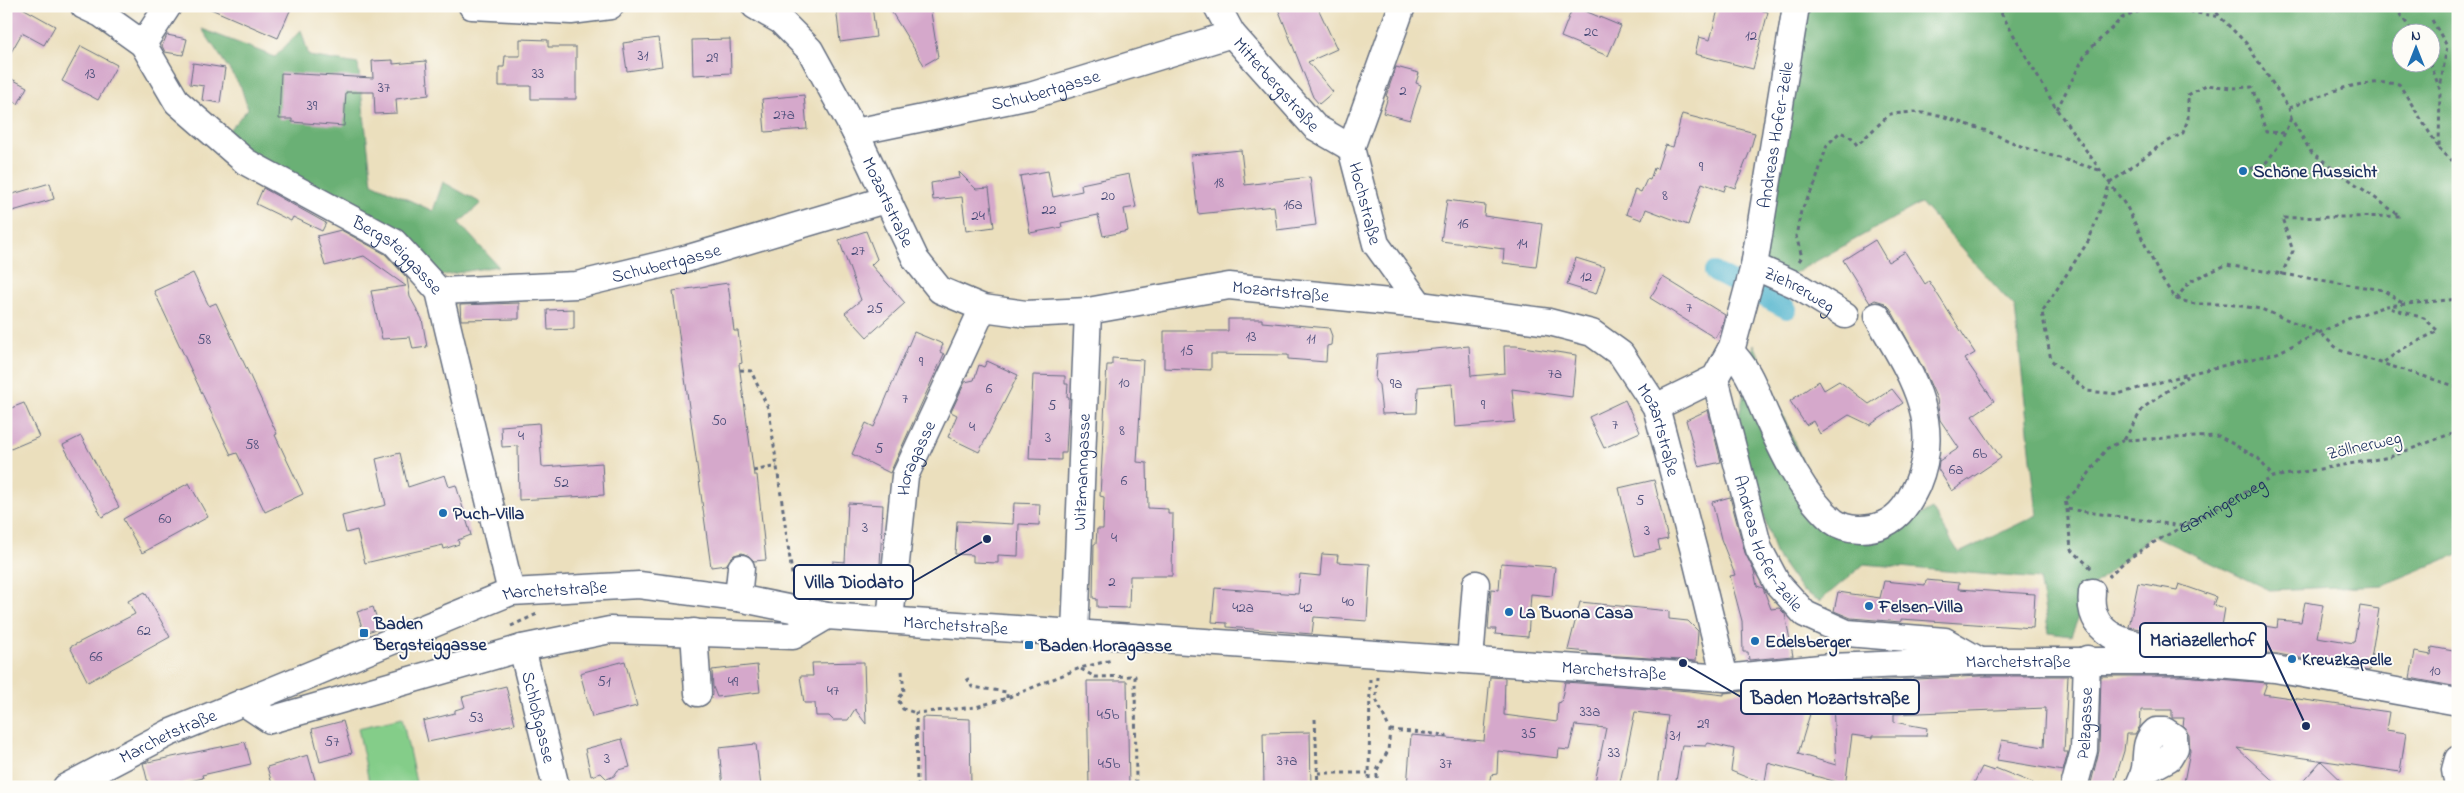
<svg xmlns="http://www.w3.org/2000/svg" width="2464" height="793" viewBox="0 0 2464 793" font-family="'Indie Flower',sans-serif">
	<rect width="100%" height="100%" fill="#fdfcf7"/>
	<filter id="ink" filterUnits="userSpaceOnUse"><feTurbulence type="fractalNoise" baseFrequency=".02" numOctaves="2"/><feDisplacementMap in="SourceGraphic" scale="10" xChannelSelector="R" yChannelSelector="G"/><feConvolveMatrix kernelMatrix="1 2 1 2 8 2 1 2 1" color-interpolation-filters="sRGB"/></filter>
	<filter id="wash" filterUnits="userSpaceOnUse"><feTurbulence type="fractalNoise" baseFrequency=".0096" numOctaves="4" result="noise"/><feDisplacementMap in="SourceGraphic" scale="20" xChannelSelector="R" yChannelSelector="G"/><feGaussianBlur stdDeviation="1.12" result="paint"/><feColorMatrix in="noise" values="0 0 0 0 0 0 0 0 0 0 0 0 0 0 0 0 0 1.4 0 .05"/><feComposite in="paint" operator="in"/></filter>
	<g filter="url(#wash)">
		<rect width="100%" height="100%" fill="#ebdfbd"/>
		<polygon fill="#84cd89" stroke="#507e74" points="402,718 417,787 370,787 358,728"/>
		<g fill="#6bb075" stroke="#43706a" fill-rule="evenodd">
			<path d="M1807,6h651v548l-75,31 -114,5 -117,-55 -62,54 -19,47 -22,-3 -10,-54 -175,-15 -44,37 -19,-11 -26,-37 -38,-127 17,-82 49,120 1,42 86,25 42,-22 27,44 78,-38 -22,-207 -94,-105 -130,72 -29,-10zM2402,32h30v30h-30z"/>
			<polygon points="202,29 275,57 301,30 309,56 358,64 372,183 433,211 443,182 481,203 459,223 498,266 438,276 379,217 255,161 226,133 248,109 241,87"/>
		</g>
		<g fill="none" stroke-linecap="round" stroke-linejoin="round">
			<polyline stroke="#4db2cc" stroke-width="20" points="1714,272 1787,309"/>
		</g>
		<g id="blocks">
			<g fill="#d5a8cb">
				<polygon points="10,6 19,6 55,26 44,45 22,33 6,61 6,13"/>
				<polygon points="204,6 292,6 278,38"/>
				<polygon points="836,6 872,6 876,37 840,42"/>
				<polygon points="888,6 930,6 938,57 924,65"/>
				<polygon points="1277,6 1317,6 1337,49 1308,62 1333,92 1319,104 1313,97"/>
				<polygon points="1573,6 1621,26 1608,56 1561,37"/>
				<polygon points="1719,6 1745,6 1768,12 1753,69 1695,54 1699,37 1710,40"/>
				<polygon points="167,35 187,39 183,55 165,52 162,46"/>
				<polygon points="658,38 662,66 627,71 623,43"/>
				<polygon points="520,39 548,40 548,47 576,47 576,99 531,99 531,86 499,86 499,67 504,67 505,56 520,56"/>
				<polygon points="730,39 731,73 693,75 692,40"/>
				<polygon points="81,46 117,65 98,100 62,81"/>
				<polygon points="393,60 393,64 426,61 429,95 396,99 397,113 375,114 374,92 346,92 344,126 292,122 292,119 279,119 281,73 373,78 372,61"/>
				<polygon points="193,63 225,68 220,103 202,100 204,86 190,84"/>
				<polygon points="1396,67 1419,73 1416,83 1421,85 1410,120 1383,113 1388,97 1386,96"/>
				<polygon points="6,76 27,87 18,104 6,97"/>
				<polygon points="804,95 807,129 765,132 762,99"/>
				<polygon points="1682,114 1755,133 1750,151 1735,188 1726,185 1724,191 1702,183 1688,225 1646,209 1642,220 1626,214 1635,189 1641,192 1647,179 1650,180 1654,168 1657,169 1665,145 1673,147"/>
				<polygon points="1241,150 1245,185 1310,177 1316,225 1277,230 1274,206 1198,214 1191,155"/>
				<polygon points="1048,171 1053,197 1082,191 1081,184 1129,174 1136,207 1124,209 1128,231 1103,236 1098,215 1061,223 1062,227 1030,233 1020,176"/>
				<polygon points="959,172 976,189 989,188 994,227 966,231 962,197 933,200 931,183 960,178"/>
				<polygon points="50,183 54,199 6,213 6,196"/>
				<polygon points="263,188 326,223 322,231 293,217 291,221 256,204"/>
				<polygon points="1447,200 1485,205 1484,216 1542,224 1536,267 1503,263 1504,249 1441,241"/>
				<polygon points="341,230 385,254 407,278 410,297 422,319 427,347 413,349 410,337 382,339 371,291 406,286 364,256 325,266 317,236"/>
				<polygon points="866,231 877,259 871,265 905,303 867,337 845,313 861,300 839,240"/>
				<polygon points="1875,240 1888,262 1905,252 1925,284 1929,281 1975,353 1965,359 1994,401 1972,416 2001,458 1952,491 1938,469 1939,461 1959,448 1940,420 1937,399 1924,370 1890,308 1885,303 1875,300 1870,303 1843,260"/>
				<polygon points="1576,258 1605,267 1596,294 1567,285"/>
				<polygon points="193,273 209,306 216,303 277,434 275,435 303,494 265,512 237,453 231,455 154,291"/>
				<polygon points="1663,277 1725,315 1722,326 1715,338 1650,298"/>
				<polygon points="728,283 734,331 738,331 742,363 739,364 754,475 757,475 766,560 754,561 749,556 742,553 734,555 726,565 711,567 673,291"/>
				<polygon points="519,303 519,319 461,320 460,305"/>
				<polygon points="574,309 574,329 548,330 547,310"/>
				<polygon points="1228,319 1262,319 1262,322 1329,328 1332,336 1331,345 1327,346 1326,362 1288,359 1288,355 1211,354 1211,370 1164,368 1164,331 1228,331"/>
				<polygon points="914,332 943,344 940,352 944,354 890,473 852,454 866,423 874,427"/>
				<polygon points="1469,346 1471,376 1505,373 1504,346 1516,346 1576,355 1572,397 1512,389 1515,422 1455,427 1452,384 1418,387 1417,413 1382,414 1379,385 1375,380 1377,354"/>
				<polygon points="1112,358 1143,360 1137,462 1147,463 1148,508 1168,509 1168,514 1173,514 1172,576 1130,576 1129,608 1097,607 1097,599 1093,598 1094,544 1096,544 1097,529 1103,529 1104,497 1100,496 1105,400 1107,365 1112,365"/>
				<polygon points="987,361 1018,375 979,452 948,437 957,415 951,412 965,382 974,380 979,365 984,367"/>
				<polygon points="1033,375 1065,376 1065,384 1068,384 1067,397 1069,398 1066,453 1061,453 1061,460 1029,459"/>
				<polygon points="1819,381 1824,390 1839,381 1869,404 1892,389 1903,403 1870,425 1849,415 1820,434 1813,421 1806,425 1790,401"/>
				<polygon points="1625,400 1640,432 1604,448 1589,417"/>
				<polygon points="24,403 39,437 6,451 6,410"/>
				<polygon points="1708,410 1721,462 1699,467 1686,420"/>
				<polygon points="539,423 542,467 602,463 604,495 519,500 518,446 502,447 501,426"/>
				<polygon points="81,436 119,507 102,517 63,445"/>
				<polygon points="400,453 408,487 445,475 449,487 456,485 471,535 458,540 459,544 444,549 443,545 365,563 357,530 346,533 342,516 386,505 376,459"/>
				<polygon points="1654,480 1668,539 1658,541 1660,550 1635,556 1619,488"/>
				<polygon points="189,483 208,517 142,553 123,519"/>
				<polygon points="1730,497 1745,553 1754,571 1757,586 1763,588 1771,609 1779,608 1785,614 1793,656 1749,660 1748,652 1743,652 1742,621 1730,576 1735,575 1721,539 1712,502"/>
				<polygon points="848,503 883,505 879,585 875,585 874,592 831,590 833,561 845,562"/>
				<polygon points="1014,503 1040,504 1039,525 1019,524 1018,556 998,555 998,563 973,562 973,555 955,554 957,521 1013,524"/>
				<polygon points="1322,554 1338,555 1337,562 1370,564 1367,621 1314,617 1312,634 1227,627 1227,623 1212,622 1215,588 1298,594 1300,574 1320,576"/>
				<polygon points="1501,563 1555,567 1552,596 1531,594 1528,637 1495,634 1496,629 1488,629 1491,589 1499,590"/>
				<polygon points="1926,580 1959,583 1958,589 2035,594 2033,628 1901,619 1901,622 1851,618 1834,611 1838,592 1880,598 1884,581 1925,585"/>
				<polygon points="2138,583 2177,590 2179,584 2216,597 2213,605 2225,608 2222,626 2257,632 2258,625 2277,628 2278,620 2301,622 2305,602 2323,605 2317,637 2354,643 2360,606 2379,609 2369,671 2278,654 2198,647 2199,644 2171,642 2161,633 2129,627"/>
				<polygon points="145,592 170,637 88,682 70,647 135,614 128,601"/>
				<polygon points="1580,602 1669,611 1669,619 1688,621 1698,631 1696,661 1588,654 1588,652 1568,650"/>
				<polygon points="373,607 380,628 364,633 357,612"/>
				<polygon points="2432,647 2458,652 2458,687 2410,678 2415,652 2431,655"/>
				<polygon points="625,661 637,706 592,717 580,673"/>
				<polygon points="864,662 866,724 855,709 848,720 833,720 829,716 816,716 815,703 804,703 800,676 813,676 812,663"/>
				<polygon points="757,665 760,692 717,697 713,687 712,670"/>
				<polygon points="1980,676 2068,676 2064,752 2068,752 2063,771 1997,760 2002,740 2044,747 2046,708 1894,714 1894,722 1927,728 1926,736 1872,736 1872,738 1852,735 1845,787 1837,787 1837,782 1768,763 1765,782 1746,777 1731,771 1734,749 1708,743 1706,746 1682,745 1675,787 1658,786 1668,716 1635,712 1619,787 1594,787 1606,728 1575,725 1569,750 1559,749 1558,758 1498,751 1497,774 1491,775 1489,784 1481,784 1481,787 1407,787 1411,735 1484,741 1490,677 1505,678 1504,715 1557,722 1558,703 1561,702 1565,682 1690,691 1724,695 1724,693 1819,684 1798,754 1836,765 1832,683"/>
				<polygon points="2101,676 2182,676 2267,683 2263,694 2389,712 2386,730 2406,733 2400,772 2237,748 2280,787 2183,787 2190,751 2189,735 2183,726 2184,718 2172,718 2172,710 2141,710 2140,726 2135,734 2126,734 2124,751 2113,787 2090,787 2099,751"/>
				<polygon points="1087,681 1127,681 1129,787 1089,787"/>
				<polygon points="506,686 515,724 428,742 423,721 455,713 455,710 465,707 462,697"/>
				<polygon points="922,717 970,719 971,787 923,787"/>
				<polygon points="343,721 352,753 320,762 312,729"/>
				<polygon points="1310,732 1311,787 1264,787 1263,733"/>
				<polygon points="622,739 630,767 618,770 614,776 607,779 601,773 591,776 585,749"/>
				<polygon points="245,742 251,764 202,775 203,778 182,783 183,787 149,787 143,763"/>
				<polygon points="756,744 761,787 723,787 719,748"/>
				<polygon points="308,755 317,787 273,787 267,767"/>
				<polygon points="2321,761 2348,787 2298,787"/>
				<polygon points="1982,767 1994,771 1995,768 2033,783 2033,787 1972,787"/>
			</g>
		</g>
	</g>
	<g filter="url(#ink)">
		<use href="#blocks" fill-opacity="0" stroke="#646d7f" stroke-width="1"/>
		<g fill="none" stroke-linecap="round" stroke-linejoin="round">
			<g stroke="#646d7f" stroke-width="29">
				<g id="minor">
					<path id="s2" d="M84,6l17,8 42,30 34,58 69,60 148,80 45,49 72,301"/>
					<polyline points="472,6 571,11 610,6"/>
					<path id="s3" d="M755,6l26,15 29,29 45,82 61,128 24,30 43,18 43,6 62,-3 141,-25 191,19 129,17 43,11 29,21 35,53 39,148 30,123"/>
					<path id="s4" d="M1217,6l15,28 83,93 36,21"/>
					<path id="s5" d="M1402,6l-51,142 25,96 44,61"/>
					<polyline points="143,44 168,6"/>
					<path id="s6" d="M855,132l175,-36 202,-62"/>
					<path id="s7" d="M1754,266l42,19 49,30"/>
					<path id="s8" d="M439,291l138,-6 112,-27 199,-59"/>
					<path d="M1730,351c20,20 24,37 35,62 17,37 36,81 68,108 13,10 36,10 51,3 17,-8 25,-22 33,-39 27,-65 -8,-114 -40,-169"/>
					<path id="s9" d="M1715,378l44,171 18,34 28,31 42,19 98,8 35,20"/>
					<path id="s10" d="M1656,407l59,-29 17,-31 22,-81 42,-260"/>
					<path d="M2092,592c-5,43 33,52 66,56"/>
					<polyline points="738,598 741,568"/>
					<path id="s11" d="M890,620l15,-144 78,-168"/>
					<polyline points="694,632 698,693"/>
					<path id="s12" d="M1075,633l13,-322"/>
					<path id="s13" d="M522,648l34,139"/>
					<polyline points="1470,660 1476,584"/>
					<polyline points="243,702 270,720 522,648 610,630 793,636 827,616"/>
					<path id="s14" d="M66,787l103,-54 342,-141 128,-7 99,13 89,18 898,62 105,-11 150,-6h203l92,8 183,33"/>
					<path id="s15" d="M2074,787l10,-37 3,-91"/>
					<path d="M2138,787c3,-6 6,-13 7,-19 2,-15 -1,-27 11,-37h9l9,6 1,11 -6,10 -24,13"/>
					<polyline points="2458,787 2455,770 2458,759"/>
				</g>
			</g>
			<g stroke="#646d7f" stroke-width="3" stroke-dasharray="4 4" stroke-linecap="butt">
				<polyline points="1997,6 2057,110 2127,207 2161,278 2176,299 2195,304 2227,304 2261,309 2320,333 2339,350 2458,387"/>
				<polyline points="2158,6 2220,17"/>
				<polyline points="2212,6 2220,17 2246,43 2289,108 2291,118 2311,152 2400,216 2282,218 2293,251 2281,275"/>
				<polyline points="2399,6 2399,13 2413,32"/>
				<polyline points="2432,20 2447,46 2440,89"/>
				<path d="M2289,108c37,-15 71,-30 110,-24l40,64 1,-58 -10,-28"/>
				<polyline points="2057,109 2086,53 2122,18 2152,6"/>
				<polyline points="2284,133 2266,132 2252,87 2232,88 2206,85 2188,95 2188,119 2183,133 2158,147 2110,183 2089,240 2042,312 2051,360 2087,391 2118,394 2192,373 2277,353 2350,318 2386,306 2458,299"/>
				<polyline points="2439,148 2451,160 2458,157"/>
				<polyline points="2243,171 2265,164 2280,144 2291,118"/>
				<polyline points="1799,261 1802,257 1796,236 1801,211 1815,184 1827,145 1840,132 1851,137 1857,145 1890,114 1915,112 1939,115 1987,131 2023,147 2099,170"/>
				<polyline points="2176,299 2190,281 2226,265 2383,290 2404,304"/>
				<polyline points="2384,362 2402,349 2438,331 2424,318 2389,308"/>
				<polyline points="740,370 751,371 769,410 794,588"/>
				<polyline points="2188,376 2143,408 2124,440 2219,436 2258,458 2273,477"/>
				<polyline points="2124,440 2106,449 2078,489 2065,500 2067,509 2182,526"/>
				<polyline points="753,471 777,466"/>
				<polyline points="2067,509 2071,549 2092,569"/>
				<path id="s1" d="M2108,577l17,-16 26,-17 122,-67 117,-20 68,-26"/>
				<polyline points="511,626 537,614"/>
				<polyline points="1081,669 1095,677 1135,676 1136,787"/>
				<polyline points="902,671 904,692 898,699 903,709 916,713"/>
				<polyline points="1377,676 1376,699 1390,730 1388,751 1377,770 1377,787"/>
				<polyline points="967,678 972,687 1007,692 1007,698"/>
				<polyline points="1315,719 1318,787"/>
				<polyline points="1390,730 1446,735 1446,738"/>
				<polyline points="1318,773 1368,773"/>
				<polyline points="917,787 916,713 976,707 1007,698 1080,668 1112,660"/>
				<polyline points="1369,787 1370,675"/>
			</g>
			<use href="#minor" stroke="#fff" stroke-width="26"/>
		</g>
	</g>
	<g fill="#1f6fb2" stroke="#fdfcf7" stroke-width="2">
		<circle cx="2243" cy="171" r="5"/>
		<circle cx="443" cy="513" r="5"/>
		<circle cx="1869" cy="606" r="5"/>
		<circle cx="1509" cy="612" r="5"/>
		<rect x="359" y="628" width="10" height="10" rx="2.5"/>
		<circle cx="1755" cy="641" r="5"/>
		<rect x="1024" y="640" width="10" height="10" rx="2.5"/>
		<circle cx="2292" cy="659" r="5"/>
	</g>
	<g text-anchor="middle" stroke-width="4" stroke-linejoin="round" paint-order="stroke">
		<g font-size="15" fill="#4a4d79">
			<text x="1591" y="36">2c</text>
			<text x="1751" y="40">12</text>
			<text x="643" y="60">31</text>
			<text x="712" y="62">29</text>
			<text x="90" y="78">13</text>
			<text x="538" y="78">33</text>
			<text x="384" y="92">37</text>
			<text x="1403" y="95">2</text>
			<text x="312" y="110">39</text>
			<text x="784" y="119">27a</text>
			<text x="1701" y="171">9</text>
			<text x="1219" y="187">18</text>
			<text x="1108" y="200">20</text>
			<text x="1665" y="200">8</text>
			<text x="1293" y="209">16a</text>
			<text x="1049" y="214">22</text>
			<text x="978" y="220">24</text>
			<text x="1463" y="228">16</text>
			<text x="1522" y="248">14</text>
			<text x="858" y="255">27</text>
			<text x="1586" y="281">12</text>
			<text x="1689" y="312">7</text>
			<text x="875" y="313">25</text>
			<text x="1251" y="341">13</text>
			<text x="1311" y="343">11</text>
			<text x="204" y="344">58</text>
			<text x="1187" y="355">15</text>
			<text x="921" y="366">9</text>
			<text x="1555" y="378">7a</text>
			<text x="1124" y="387">10</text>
			<text x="1396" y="388">9a</text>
			<text x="989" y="393">6</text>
			<text x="905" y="403">7</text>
			<text x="1483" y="409">9</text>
			<text x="1052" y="410">5</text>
			<text x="719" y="425">50</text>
			<text x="1615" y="429">7</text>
			<text x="972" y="431">4</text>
			<text x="1122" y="435">8</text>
			<text x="521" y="440">4</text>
			<text x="1048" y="442">3</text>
			<text x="252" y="449">58</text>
			<text x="879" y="453">5</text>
			<text x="1980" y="458">6b</text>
			<text x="1956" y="474">6a</text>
			<text x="1124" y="485">6</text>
			<text x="561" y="487">52</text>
			<text x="1640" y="505">5</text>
			<text x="165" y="523">60</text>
			<text x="865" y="532">3</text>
			<text x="1647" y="535">3</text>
			<text x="1114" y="542">4</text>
			<text x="1112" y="586">2</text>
			<text x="1348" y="606">40</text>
			<text x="1243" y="612">42a</text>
			<text x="1306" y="612">42</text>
			<text x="144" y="635">62</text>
			<text x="96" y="661">66</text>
			<text x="2435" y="675">10</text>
			<text x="604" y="686">51</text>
			<text x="733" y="686">49</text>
			<text x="833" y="695">47</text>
			<text x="1590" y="716">33a</text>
			<text x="1108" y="719">45b</text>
			<text x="476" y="722">53</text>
			<text x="1703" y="728">29</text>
			<text x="1529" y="738">35</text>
			<text x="1675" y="740">31</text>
			<text x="332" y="746">57</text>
			<text x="1614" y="757">33</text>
			<text x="607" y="763">3</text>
			<text x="1287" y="765">37a</text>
			<text x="1109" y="768">45b</text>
			<text x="1446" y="768">37</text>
		</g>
		<g font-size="18" fill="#1b2f5e" stroke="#fdfcf7">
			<text dy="6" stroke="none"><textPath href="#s4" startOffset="99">Mitterbergstraße</textPath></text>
			<text dy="6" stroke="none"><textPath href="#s6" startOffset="195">Schubertgasse</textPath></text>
			<text dy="6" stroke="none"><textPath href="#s10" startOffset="318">Andreas Hofer-Zeile</textPath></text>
			<text dy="6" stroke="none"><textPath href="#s5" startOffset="208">Hochstraße</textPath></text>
			<text dy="6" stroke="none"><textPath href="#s3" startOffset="242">Mozartstraße</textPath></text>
			<text dy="6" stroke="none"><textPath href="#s2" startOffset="408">Bergsteiggasse</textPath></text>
			<text dy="6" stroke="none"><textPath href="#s8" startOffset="230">Schubertgasse</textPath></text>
			<text dy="6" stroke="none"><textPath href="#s7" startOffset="51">Ziehrerweg</textPath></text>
			<text dy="6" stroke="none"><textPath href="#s3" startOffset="692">Mozartstraße</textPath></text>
			<text dy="6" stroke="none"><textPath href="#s3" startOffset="1128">Mozartstraße</textPath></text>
			<text transform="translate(2364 445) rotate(-13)" y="6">Zöllnerweg</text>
			<text dy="6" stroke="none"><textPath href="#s11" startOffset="165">Horagasse</textPath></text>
			<text dy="6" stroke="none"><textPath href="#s12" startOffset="161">Witzmanngasse</textPath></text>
			<text dy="6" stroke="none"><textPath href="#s1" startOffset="135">Gamingerweg</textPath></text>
			<text dy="6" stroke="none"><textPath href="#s9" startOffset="175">Andreas Hofer-Zeile</textPath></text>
			<text dy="6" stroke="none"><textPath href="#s14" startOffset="530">Marchetstraße</textPath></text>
			<text dy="6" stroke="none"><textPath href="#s14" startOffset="934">Marchetstraße</textPath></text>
			<text dy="6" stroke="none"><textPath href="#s14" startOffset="1999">Marchetstraße</textPath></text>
			<text dy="6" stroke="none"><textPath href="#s14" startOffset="1594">Marchetstraße</textPath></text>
			<text dy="6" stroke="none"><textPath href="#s13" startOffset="71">Schloßgasse</textPath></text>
			<text dy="6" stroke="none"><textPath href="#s15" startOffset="65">Pelzgasse</textPath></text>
			<text dy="6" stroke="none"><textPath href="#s14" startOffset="114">Marchetstraße</textPath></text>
		</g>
		<g font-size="18" font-weight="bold" fill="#1b2f5e" stroke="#fdfcf7" text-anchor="start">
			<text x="2253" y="177">Schöne Aussicht</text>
			<text x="453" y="519">Puch-Villa</text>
			<text x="1879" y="612">Felsen-Villa</text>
			<text x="1519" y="618">La Buona Casa</text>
			<text x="374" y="629">Baden<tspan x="374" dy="21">Bergsteiggasse</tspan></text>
			<text x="1765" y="647">Edelsberger</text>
			<text x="1039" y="651">Baden Horagasse</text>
			<text x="2302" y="665">Kreuzkapelle</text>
		</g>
	</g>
	<path fill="none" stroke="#1b2f5e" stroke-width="2" d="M987 539L913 582M2306 726L2266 640M1683 663L1741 697"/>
	<g fill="#1b2f5e" stroke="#fdfcf7" stroke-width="2">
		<circle cx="987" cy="539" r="5"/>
		<circle cx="2306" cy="726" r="5"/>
		<circle cx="1683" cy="663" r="5"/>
	</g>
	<g fill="#fdfcf7" stroke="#1b2f5e" stroke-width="2">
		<rect x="794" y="565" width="119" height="34" rx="5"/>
		<rect x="2140" y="623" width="126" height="34" rx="5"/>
		<rect x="1741" y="680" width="178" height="34" rx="5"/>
	</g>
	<g font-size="19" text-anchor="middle" font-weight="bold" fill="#1b2f5e">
		<text x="854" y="588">Villa Diodato</text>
		<text x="2203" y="646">Mariazellerhof</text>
		<text x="1830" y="704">Baden Mozartstraße</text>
	</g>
	<rect width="2464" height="793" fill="none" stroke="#fdfcf7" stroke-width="25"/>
	<g transform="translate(2416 48)"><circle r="24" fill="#fdfcf7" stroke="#a3aaba"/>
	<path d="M0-4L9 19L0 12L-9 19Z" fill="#1f6fb2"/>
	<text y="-8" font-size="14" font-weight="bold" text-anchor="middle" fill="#1b2f5e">N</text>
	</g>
</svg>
